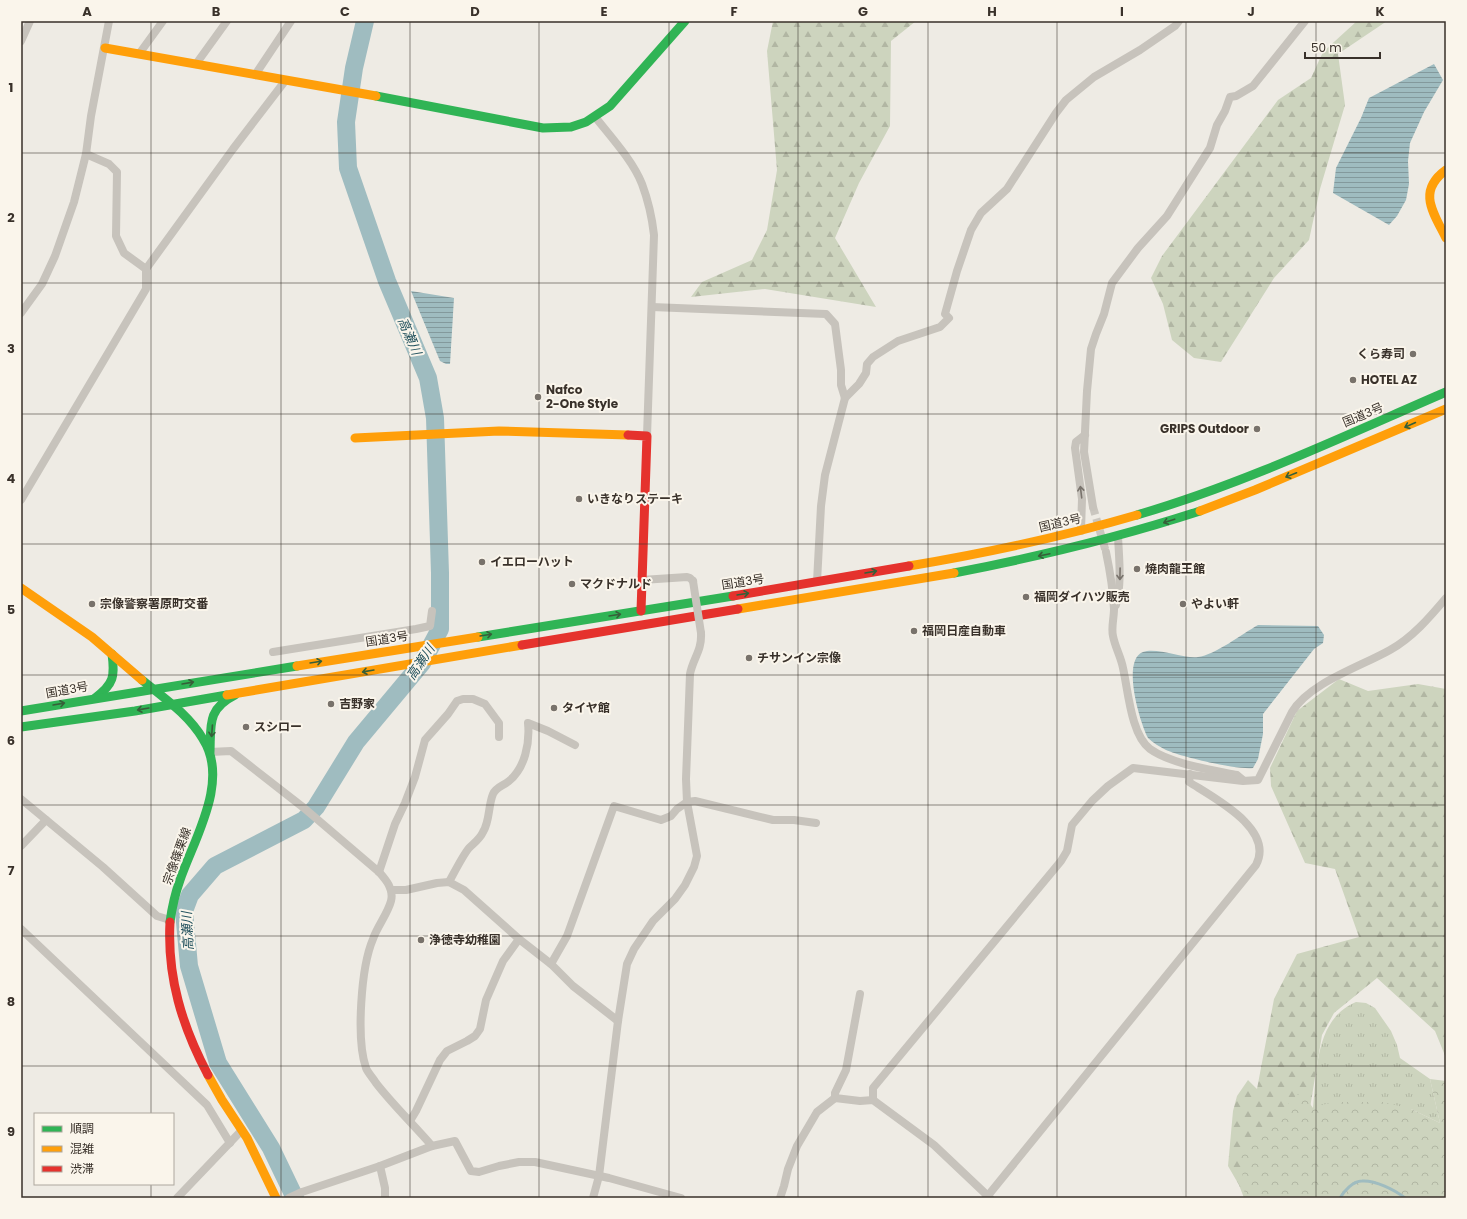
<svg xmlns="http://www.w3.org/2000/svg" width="1467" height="1219" viewBox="0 0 1467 1219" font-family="Poppins,'Noto Sans JP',sans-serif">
	<defs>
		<pattern id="grass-tufts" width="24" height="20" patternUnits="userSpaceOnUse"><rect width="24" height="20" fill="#cdd4be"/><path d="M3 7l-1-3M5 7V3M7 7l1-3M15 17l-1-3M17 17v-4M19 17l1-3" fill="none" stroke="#b1b6a3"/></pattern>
		<pattern id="forest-firs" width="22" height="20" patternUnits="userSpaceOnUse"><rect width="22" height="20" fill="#cdd4be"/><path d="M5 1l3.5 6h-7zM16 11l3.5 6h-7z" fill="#b1b6a3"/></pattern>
		<pattern id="park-crowns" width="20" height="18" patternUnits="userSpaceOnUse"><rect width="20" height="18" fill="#cdd4be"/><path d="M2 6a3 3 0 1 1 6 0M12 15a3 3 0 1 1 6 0" fill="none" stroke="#b1b6a3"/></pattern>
		<pattern id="water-rules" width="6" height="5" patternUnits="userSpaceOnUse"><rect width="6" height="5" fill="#9fbcc0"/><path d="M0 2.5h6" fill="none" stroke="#83999c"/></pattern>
	</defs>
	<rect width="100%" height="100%" fill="#eeebe4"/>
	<path fill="url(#grass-tufts)" d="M1356,1002l10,1 9,5 16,23 6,14 3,13 30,21 10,44 -29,-14 -98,-1c4,-37 2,-89 43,-106z"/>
	<g fill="url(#forest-firs)">
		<polygon points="773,21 916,21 891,41 890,126 859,183 835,238 876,307 765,289 691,297 702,282 752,260 767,230 777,170 767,51"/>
		<polygon points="1357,21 1387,21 1338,54 1345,105 1320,189 1309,240 1274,278 1221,362 1194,358 1172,340 1163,304 1151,278 1162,256 1278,100 1311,78 1323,52"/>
		<polygon points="1339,679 1368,691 1418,684 1446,689 1446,1058 1435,1031 1377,978 1334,1013 1322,1035 1309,1114 1277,1198 1244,1198 1239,1185 1228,1166 1233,1111 1237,1096 1248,1080 1257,1089 1274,999 1297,954 1359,937 1335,869 1305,863 1271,786 1270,768 1297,711"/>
	</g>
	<polygon fill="url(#park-crowns)" points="1430,1079 1446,1081 1446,1198 1245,1198 1240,1152 1301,1091 1313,1108 1332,1102 1383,1102 1411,1109 1440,1123"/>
	<g fill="url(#water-rules)">
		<polygon points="1434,64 1443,80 1424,112 1410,143 1408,161 1409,184 1406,200 1397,216 1389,225 1333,193 1336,168 1361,118 1369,98"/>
		<polygon points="411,291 454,298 450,364 446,364 440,361"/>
		<path d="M1258,625l60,1 6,9 -1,8 -9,6 -51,65v20l-5,25 -5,9c-16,2 -71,-11 -87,-18 -6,-3 -13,-7 -18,-12 -8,-15 -27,-78 -5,-86 14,-5 41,7 55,5 17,-2 44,-23 60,-32z"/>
	</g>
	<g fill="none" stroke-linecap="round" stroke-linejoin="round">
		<path stroke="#9fbcc0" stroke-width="3" d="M1340,1198c4,-7 13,-17 22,-17 13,-1 33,9 43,17"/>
		<polyline stroke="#9fbcc0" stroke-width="18" points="295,1198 271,1148 218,1063 189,966 184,911 190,895 215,866 304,820 316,807 356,742 422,663 440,629 440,573 435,418 428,378 387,281 348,168 346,122 354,68 365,21"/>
		<polyline stroke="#cac6bf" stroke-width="8" stroke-dasharray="8 4" stroke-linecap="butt" points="1093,507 1106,552"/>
		<g stroke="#c7c3bc" stroke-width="8">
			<polyline points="21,41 30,21"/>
			<polyline points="139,54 163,21"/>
			<polyline points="196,64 227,21"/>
			<polyline points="255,75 291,21"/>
			<path d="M596,118c15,19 37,43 46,66 6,16 10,33 12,51l-7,201"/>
			<polyline points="86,154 109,164 117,172 116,236 124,253 146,269"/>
			<polyline points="652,307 826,314 835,324 841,370 841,385 845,398 825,475 821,506 817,582"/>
			<polyline points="21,313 42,284 55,256 74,202 86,154 91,116 109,21"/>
			<polyline points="845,398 859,384 866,373 867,364 873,357 898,341 940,327 949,318 945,314 957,271 971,230 981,213 1007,189 1056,113 1066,100 1094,77 1140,50 1175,26 1179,21"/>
			<polyline points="21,500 146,289 146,269 233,149 285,81"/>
			<polyline points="1093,507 1084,452 1087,391 1091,349 1096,334 1104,314 1112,283 1138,248 1167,216 1210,148 1217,125 1225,111 1230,97 1236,96 1253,86 1305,21"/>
			<polyline points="1081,531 1082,499 1075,448 1076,442 1085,435"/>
			<path d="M1106,552c4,19 7,37 8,57 0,9 -3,19 -1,27 2,11 8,21 10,32 5,22 8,67 27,81 21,15 62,21 87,26l6,5"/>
			<polyline points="642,580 687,577 690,578 693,581"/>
			<path d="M1116,605c6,-23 3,-46 2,-69"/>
			<polyline points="273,652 416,629 430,626 432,611"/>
			<path d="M210,752l21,-1 73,57 75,64c7,8 15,17 12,29 -3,12 -14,26 -18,38 -12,28 -17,100 -7,129 2,5 7,10 10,15 17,22 38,42 56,63"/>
			<polyline points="21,799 103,867 157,916 170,920"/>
			<polyline points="21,846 46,820"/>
			<polyline points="379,872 395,824 405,803 415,777 425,740 448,714 457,701 463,699 473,699 485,704 499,723 499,737"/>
			<path d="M449,882c5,-9 14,-27 20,-34 5,-5 11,-9 14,-16 7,-11 5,-26 10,-38 3,-7 10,-8 16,-13 16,-13 21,-38 19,-58l20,8 27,14"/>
			<polyline points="391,890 406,890 437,883 449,882 464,890 519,939 551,964 573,986 618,1021"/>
			<polyline points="21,929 207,1105 230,1143"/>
			<polyline points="551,964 567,936 614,806 661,820 671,816 677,809 687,802 695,801 773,820 794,820 816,823"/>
			<polyline points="835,1098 860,1101 873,1100 934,1145 990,1198"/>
			<path d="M873,1100v-12l188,-227 6,-10 5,-26 20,-24 16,-15 25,-18 110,13 15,-1 34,-68c17,-29 68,-45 98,-62 22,-12 40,-33 56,-52"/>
			<polyline points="410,1121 416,1111 440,1060 447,1051 467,1041 475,1036 480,1029 486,1000 503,961 519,939"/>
			<polyline points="380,1166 385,1188 385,1198"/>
			<polyline points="177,1198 242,1130"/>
			<polyline points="289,1198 302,1192 380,1166 432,1146 455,1141 471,1171 479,1172 499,1166 519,1162 535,1162 609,1178 681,1198"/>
			<path d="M593,1198l6,-22 19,-155 9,-57 7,-15 19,-28 22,-22 10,-14 9,-18 3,-11 -10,-54 -1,-23 4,-105c3,-16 12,-23 11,-41"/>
			<polyline points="780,1198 784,1186 788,1169 797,1146 817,1112 835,1098 835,1093 846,1070 860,994"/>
			<path d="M986,1198l270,-333c19,-36 -42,-67 -67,-83l1,-8"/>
		</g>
		<g stroke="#30b455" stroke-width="9">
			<polyline points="376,96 543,128 571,127 586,122 610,106 685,21"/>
			<path d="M1137,515c106,-31 207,-79 309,-123"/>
			<path d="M954,573c83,-16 166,-36 246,-62"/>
			<polyline points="478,637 733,596"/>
			<path d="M142,680c22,18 46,34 61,59 27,42 -9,100 -23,141 -5,14 -8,27 -10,42"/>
			<path d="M95,698c19,-14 20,-22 17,-44"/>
			<polyline points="21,711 297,666"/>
			<polyline points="21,727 135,711 227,695"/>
			<path d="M210,752c1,-27 -3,-43 25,-57"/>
		</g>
		<g stroke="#ff9f0a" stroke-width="9">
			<polyline points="105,48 376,96"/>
			<path d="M1446,170c-29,21 -13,42 0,68"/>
			<polyline points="355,438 499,431 628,435"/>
			<polyline points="1200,511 1255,490 1446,409"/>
			<path d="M909,566c77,-13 153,-29 228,-51"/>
			<polyline points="21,588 92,637 142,680"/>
			<polyline points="738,609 954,573"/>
			<polyline points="297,666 478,637"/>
			<polyline points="227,695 522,645"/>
			<polyline points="208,1075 222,1100 247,1138 276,1198"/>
		</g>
		<g stroke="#e5322d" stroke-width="9">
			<polyline points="628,435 647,436 641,611"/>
			<polyline points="733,596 909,566"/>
			<polyline points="522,645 738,609"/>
			<path d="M170,922c-3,55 12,104 38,153"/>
		</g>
		<polyline stroke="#c7c3bc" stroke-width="8" points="693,581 701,633"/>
	</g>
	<defs><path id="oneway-shaft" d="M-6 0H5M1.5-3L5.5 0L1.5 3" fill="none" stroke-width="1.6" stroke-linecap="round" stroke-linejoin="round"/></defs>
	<g stroke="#365f39">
		<use href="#oneway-shaft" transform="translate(1410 425) rotate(156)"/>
		<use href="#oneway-shaft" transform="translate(1291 475) rotate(158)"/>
		<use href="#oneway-shaft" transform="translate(1169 521) rotate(162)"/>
		<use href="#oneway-shaft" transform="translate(1044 555) rotate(168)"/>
		<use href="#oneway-shaft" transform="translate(871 572) rotate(-10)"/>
		<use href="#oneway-shaft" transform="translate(743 594) rotate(-9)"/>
		<use href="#oneway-shaft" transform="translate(615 615) rotate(-9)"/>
		<use href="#oneway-shaft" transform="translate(486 635) rotate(-9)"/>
		<use href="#oneway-shaft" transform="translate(316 662) rotate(-9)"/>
		<use href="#oneway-shaft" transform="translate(368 671) rotate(170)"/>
		<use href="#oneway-shaft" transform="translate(188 683) rotate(-10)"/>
		<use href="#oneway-shaft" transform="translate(59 704) rotate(-10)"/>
		<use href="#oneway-shaft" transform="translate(143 709) rotate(170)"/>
		<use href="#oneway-shaft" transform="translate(212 731) rotate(94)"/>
	</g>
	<g stroke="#79736c">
		<use href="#oneway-shaft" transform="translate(1081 492) rotate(-97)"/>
		<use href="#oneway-shaft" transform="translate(1120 574) rotate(91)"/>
	</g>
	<path fill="none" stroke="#39312a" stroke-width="1" stroke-opacity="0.55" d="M151,21v1093M281,21v1177M410,21v1177M539,21v1177M669,21v1177M798,21v1177M928,21v1177M1057,21v1177M1186,21v1177M1316,21v1177M21,153h1425M21,283h1425M21,414h1425M21,544h1425M21,675h1425M21,805h1425M21,936h1425M21,1066h1425M151,1184v14"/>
	<g fill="#78726b" stroke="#faf5eb" stroke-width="1.5">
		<circle cx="1413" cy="354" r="4"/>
		<circle cx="1353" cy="380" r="4"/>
		<circle cx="538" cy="397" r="4"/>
		<circle cx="1257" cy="429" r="4"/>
		<circle cx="579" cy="499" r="4"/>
		<circle cx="482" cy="562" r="4"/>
		<circle cx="1137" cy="569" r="4"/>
		<circle cx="572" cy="584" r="4"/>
		<circle cx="1026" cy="597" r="4"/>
		<circle cx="92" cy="604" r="4"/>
		<circle cx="1183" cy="604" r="4"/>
		<circle cx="914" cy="631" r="4"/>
		<circle cx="749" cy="658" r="4"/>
		<circle cx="331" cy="704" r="4"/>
		<circle cx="554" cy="708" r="4"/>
		<circle cx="246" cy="727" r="4"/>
		<circle cx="421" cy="940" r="4"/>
	</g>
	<g text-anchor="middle" stroke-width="4" stroke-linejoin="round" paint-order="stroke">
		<g font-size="12" font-weight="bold" fill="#39312a" stroke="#faf5eb" text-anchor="start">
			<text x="1405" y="358" text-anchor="end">くら寿司</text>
			<text x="1361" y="384">HOTEL AZ</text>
			<text x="546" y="394">Nafco<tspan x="546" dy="14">2-One Style</tspan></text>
			<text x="1249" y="433" text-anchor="end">GRIPS Outdoor</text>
			<text x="587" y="503">いきなりステーキ</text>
			<text x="490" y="566">イエローハット</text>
			<text x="1145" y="573">焼肉龍王館</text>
			<text x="580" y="588">マクドナルド</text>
			<text x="1034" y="601">福岡ダイハツ販売</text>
			<text x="100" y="608">宗像警察署原町交番</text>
			<text x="1191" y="608">やよい軒</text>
			<text x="922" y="635">福岡日産自動車</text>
			<text x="757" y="662">チサンイン宗像</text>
			<text x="339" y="708">吉野家</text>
			<text x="562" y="712">タイヤ館</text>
			<text x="254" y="731">スシロー</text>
			<text x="429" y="944">浄徳寺幼稚園</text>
		</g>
		<g font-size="12" fill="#39312a" stroke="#faf5eb">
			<text transform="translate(1363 415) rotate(-23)" y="4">国道3号</text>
			<text transform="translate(1060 523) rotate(-13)" y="4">国道3号</text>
			<text transform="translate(743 582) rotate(-9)" y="4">国道3号</text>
			<text transform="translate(387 639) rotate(-9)" y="4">国道3号</text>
			<text transform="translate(67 690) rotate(-10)" y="4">国道3号</text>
			<text transform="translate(177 856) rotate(-70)" y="4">宗像篠栗線</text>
		</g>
		<g font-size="13" font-style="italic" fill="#1f4f5b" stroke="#faf5eb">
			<text transform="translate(410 336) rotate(67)" y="5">高瀬川</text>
			<text transform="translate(420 662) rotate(-56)" y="5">高瀬川</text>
			<text transform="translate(187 931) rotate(-93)" y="5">高瀬川</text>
		</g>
	</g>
	<rect width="1467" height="1219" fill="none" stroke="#faf5eb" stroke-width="44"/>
	<rect x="34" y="1113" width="140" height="72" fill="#faf5eb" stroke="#ada79e"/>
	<rect x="42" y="1126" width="20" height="6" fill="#30b455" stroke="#ada79e"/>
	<text x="70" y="1133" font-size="12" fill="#39312a">順調</text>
	<rect x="42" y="1146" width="20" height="6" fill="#ff9f0a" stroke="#ada79e"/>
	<text x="70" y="1153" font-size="12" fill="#39312a">混雑</text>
	<rect x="42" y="1166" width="20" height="6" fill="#e5322d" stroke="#ada79e"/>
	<text x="70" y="1173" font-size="12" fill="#39312a">渋滞</text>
	<path d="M1305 52v6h75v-6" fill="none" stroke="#39312a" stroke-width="2"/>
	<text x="1311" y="52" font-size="12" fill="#39312a" stroke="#faf5eb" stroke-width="3" paint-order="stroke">50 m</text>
	<rect x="22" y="22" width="1423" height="1175" fill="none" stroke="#39312a" stroke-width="1.5"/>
	<g font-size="13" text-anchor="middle" font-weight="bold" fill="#39312a">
		<text x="87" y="16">A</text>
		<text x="216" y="16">B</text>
		<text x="345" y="16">C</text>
		<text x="475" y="16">D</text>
		<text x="604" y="16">E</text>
		<text x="734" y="16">F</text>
		<text x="863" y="16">G</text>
		<text x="992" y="16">H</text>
		<text x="1122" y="16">I</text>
		<text x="1251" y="16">J</text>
		<text x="1380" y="16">K</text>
		<text x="11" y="92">1</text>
		<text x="11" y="222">2</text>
		<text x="11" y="353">3</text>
		<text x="11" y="483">4</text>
		<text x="11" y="614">5</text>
		<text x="11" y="745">6</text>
		<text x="11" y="875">7</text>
		<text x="11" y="1006">8</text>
		<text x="11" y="1136">9</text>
	</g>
</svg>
